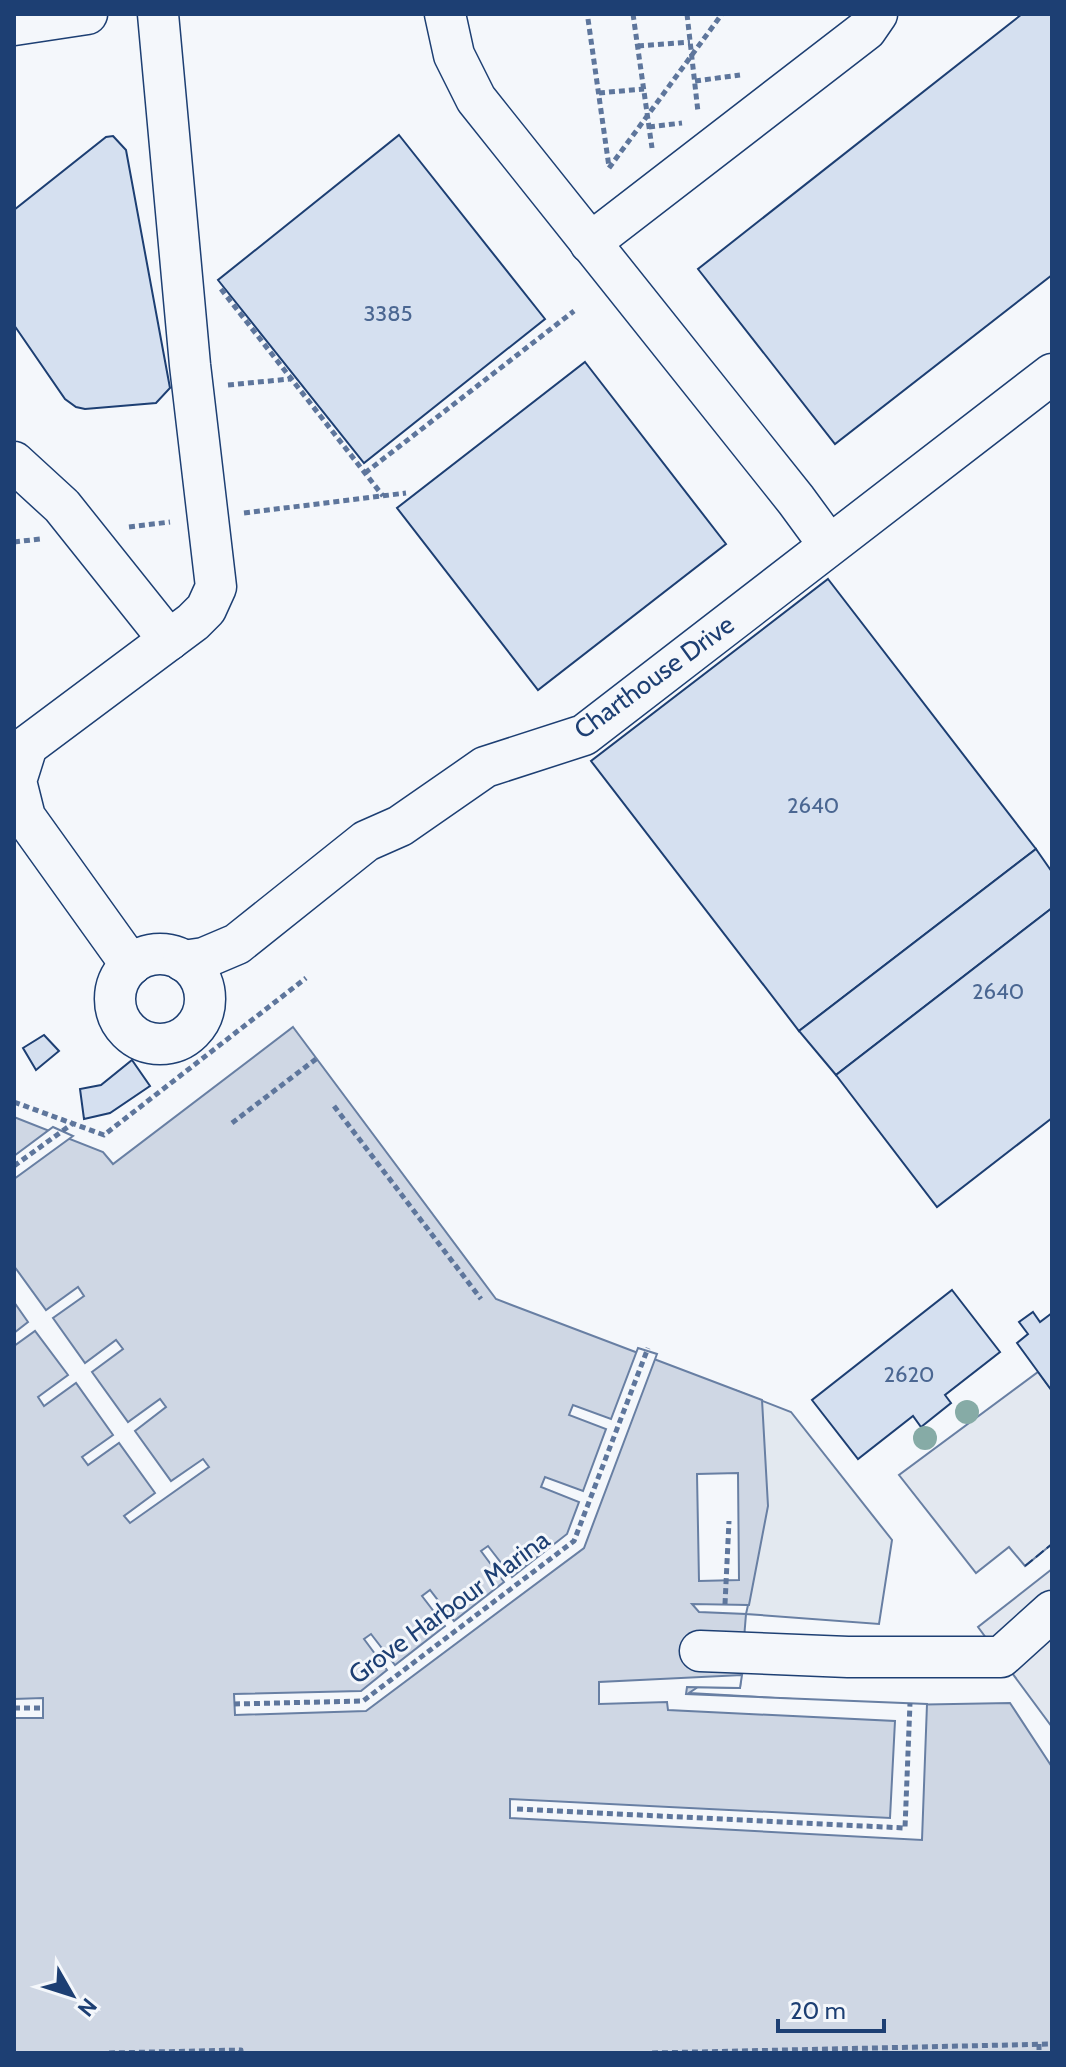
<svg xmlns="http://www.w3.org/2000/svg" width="1066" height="2067" viewBox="0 0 1066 2067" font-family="Cabin,sans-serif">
	<rect width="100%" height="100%" fill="#f4f7fb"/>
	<polygon fill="#e3e9f0" stroke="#687fa3" stroke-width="2" points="737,1391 791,1412 892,1540 879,1624 746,1614 748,1605 740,1604"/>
	<g fill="#e3e8f0" stroke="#687fa3" stroke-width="2">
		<polygon points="1038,1372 1052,1391 1052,1544 1025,1566 1009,1547 976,1573 899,1475"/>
		<polygon points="1052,1569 1052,1727 978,1627"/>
	</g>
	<polygon fill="#cfd7e4" stroke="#687fa3" stroke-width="2" points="293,1027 496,1299 762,1400 768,1506 749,1605 692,1604 699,1612 746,1614 740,1688 698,1687 689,1693 897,1705 1010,1703 1052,1767 1052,2053 14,2053 14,1117 103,1152 113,1164"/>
	<g fill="#f4f7fb" stroke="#687fa3" stroke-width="2">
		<polygon points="53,1127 73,1136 14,1179 14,1156"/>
		<polygon points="14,1266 46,1310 78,1287 84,1296 53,1318 85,1363 116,1340 123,1349 92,1372 128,1422 160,1399 166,1407 135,1431 171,1481 203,1459 209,1467 130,1523 124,1516 155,1493 119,1443 88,1465 82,1457 113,1435 76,1383 44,1406 38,1397 68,1375 35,1331 14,1346 14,1333 28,1322 14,1302"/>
		<polygon points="638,1348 657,1354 584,1548 366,1711 235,1715 234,1694 361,1691 387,1670 364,1639 371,1634 395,1665 445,1626 422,1596 430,1590 454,1621 504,1582 481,1551 488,1546 512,1577 567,1534 579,1502 541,1487 545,1477 583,1491 606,1429 569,1415 573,1405 611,1419"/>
		<polygon points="738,1473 739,1580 699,1581 697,1474"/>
		<polygon points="742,1675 740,1688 687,1687 686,1694 927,1704 922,1840 510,1818 510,1799 890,1818 895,1721 668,1710 667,1702 599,1704 599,1682"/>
		<polygon points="43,1698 43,1718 14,1718 14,1699"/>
	</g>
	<g fill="#d5e0f0" stroke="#1d3f73" stroke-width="2">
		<polygon points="1022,14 1052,14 1052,275 835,444 698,269"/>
		<polygon points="399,135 545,319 364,463 218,280"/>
		<polygon points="113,136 126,150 170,388 156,403 85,409 76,407 65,399 14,325 14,210 106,137"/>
		<polygon points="585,362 726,544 538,690 397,508"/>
		<polygon points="828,579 1036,849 799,1031 591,761"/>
		<polygon points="1036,849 1052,872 1052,908 836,1075 799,1031"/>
		<polygon points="1052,908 1052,1118 937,1207 836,1075"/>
		<polygon points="44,1035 59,1051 36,1070 23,1048"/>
		<polygon points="132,1060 150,1086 110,1113 84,1119 80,1089 101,1085"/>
		<polygon points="952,1290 1000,1352 945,1395 951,1403 921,1427 913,1416 858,1459 812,1400"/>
		<polygon points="1033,1312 1040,1322 1052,1313 1052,1391 1017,1343 1028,1334 1019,1322"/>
	</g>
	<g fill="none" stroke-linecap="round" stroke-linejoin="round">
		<g stroke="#1d3f73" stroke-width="43">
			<g id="minor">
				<polyline points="445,14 454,55 476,99 796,500 829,545"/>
				<polyline points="14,25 87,14"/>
				<polyline points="590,243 866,30 877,14"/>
				<polyline points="14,462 62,506 169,640"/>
				<circle cx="160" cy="999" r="45"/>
				<polyline points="183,961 204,958 237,944 366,841 400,826 485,767 584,735 1052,374"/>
				<polyline points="131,965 25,817 16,781 27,746 193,622 206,609 216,587 190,365 158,14"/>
				<polyline points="700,1651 848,1657 1001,1657 1052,1611"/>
			</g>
		</g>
		<g stroke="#5e769c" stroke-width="5" stroke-dasharray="6 4" stroke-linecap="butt">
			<polyline points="633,14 652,148"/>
			<polyline points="687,14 698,112"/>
			<polyline points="588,19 609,167"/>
			<polyline points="638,46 690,42"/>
			<polyline points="695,81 740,75"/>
			<polyline points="599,93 644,89"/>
			<polyline points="649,127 682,123"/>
			<polyline points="609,168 722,14"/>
			<polyline points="221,289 383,496"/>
			<polyline points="228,385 290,379"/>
			<polyline points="365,473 574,311"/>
			<polyline points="244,513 406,493"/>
			<polyline points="129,527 170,522"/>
			<polyline points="14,542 40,539"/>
			<polyline points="14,1102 104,1135 306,978"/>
			<polyline points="334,1106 481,1299"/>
			<polyline points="232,1123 316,1059"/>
			<polyline points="14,1166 72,1124"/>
			<polyline points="725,1604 729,1521"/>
			<polyline points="234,1704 363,1701 574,1541 648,1348"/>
			<polyline points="14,1708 43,1708"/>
			<polyline points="517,1809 905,1828 910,1703"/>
			<polyline points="1039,2044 1039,2053"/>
			<polyline points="109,2053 241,2050 241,2053"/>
			<polyline points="652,2053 1052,2044"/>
		</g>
		<use href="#minor" stroke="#f4f7fb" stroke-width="40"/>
		<polyline stroke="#1d3f73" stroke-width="2" stroke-dasharray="10 4" stroke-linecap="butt" points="1025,1566 1052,1544"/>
	</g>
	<g fill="#86aba6">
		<circle cx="967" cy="1412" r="12"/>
		<circle cx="925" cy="1438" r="12"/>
	</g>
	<g text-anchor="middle" stroke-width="6" stroke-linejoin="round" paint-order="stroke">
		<g font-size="22" fill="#4b6792">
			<text x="388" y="321">3385</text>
			<text x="813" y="813">2640</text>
			<text x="998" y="999">2640</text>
			<text x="909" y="1382">2620</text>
		</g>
		<g font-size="26" fill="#1d3f73" stroke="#f4f7fb">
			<text transform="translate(654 677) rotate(-36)" y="9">Charthouse Drive</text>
			<text transform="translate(449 1607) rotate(-36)" y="9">Grove Harbour Marina</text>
		</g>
	</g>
	<rect width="1066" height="2067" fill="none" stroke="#1d3f73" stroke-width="32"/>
	<g transform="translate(72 1995) rotate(129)" stroke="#f4f7fb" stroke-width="6" paint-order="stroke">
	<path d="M0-6L14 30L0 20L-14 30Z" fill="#1d3f73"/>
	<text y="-12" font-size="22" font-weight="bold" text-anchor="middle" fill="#1d3f73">N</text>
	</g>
	<path d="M778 2019v12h106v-12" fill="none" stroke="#1d3f73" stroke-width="4"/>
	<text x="790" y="2019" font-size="24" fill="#1d3f73" stroke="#f4f7fb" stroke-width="6" paint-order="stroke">20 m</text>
</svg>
